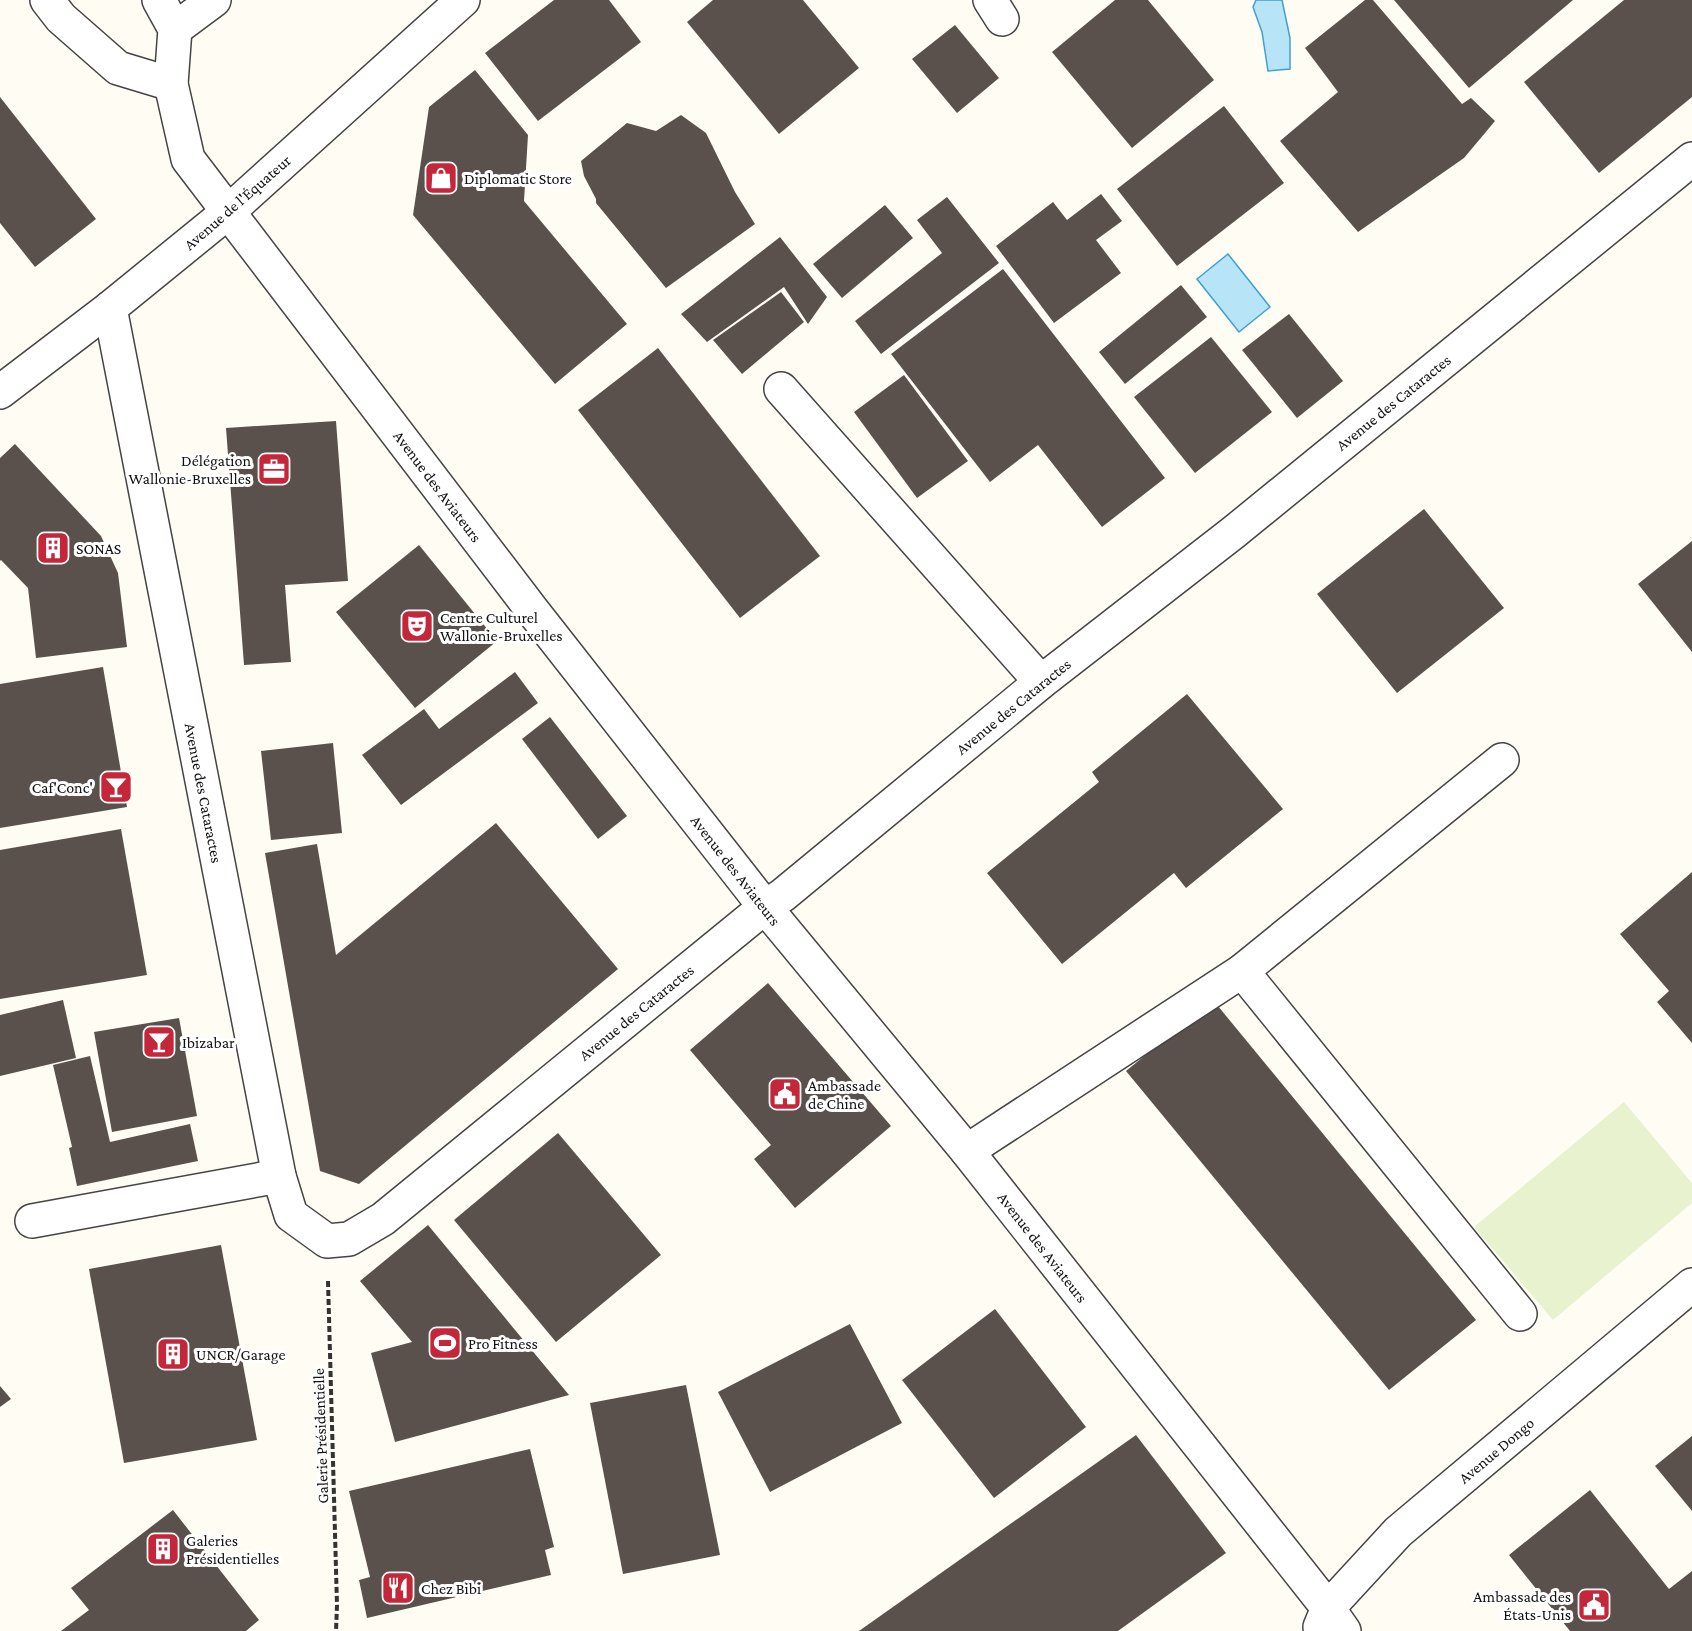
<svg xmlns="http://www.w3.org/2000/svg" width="1692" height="1631" viewBox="0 0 1692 1631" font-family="'Crimson Pro',serif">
	<rect width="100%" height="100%" fill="#fffcf4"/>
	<polygon fill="#e8f2ce" points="1624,1102 1692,1183 1692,1203 1553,1320 1474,1227"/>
	<g fill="#b8e4f7" stroke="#3ea1cf" stroke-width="1.5">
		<polygon points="1256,0 1282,0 1290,38 1290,69 1268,71 1262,32 1253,7"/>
		<polygon points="1228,254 1270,307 1239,332 1197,279"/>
	</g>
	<g fill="#5a514d">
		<polygon points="554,0 609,0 641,42 538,121 485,53"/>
		<polygon points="713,0 803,0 859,68 779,134 687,22"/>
		<polygon points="1115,0 1148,0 1214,80 1132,148 1052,52"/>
		<polygon points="1365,0 1373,0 1462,104 1471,98 1495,121 1464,158 1358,232 1280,141 1338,92 1305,48"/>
		<polygon points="1394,0 1573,0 1469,88"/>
		<polygon points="1624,0 1692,0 1692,97 1599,173 1524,82"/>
		<polygon points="955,25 999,78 957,113 912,59"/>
		<polygon points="475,70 528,135 524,201 627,324 555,384 413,215 429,107"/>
		<polygon points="0,97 96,219 35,267 0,223"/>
		<polygon points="1224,106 1284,183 1177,266 1117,189"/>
		<polygon points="681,115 706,133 735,192 755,224 666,288 596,203 596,199 584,176 581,161 627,123 656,131"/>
		<polygon points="1101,194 1122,221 1096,240 1121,273 1054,323 996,246 1053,202 1067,220"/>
		<polygon points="947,197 999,263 881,354 855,321 942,253 917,220"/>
		<polygon points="885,205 913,238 842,298 813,264"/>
		<polygon points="780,237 827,297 808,324 784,287 707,342 681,314"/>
		<polygon points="1003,269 1165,478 1102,527 1038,445 990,482 891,354"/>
		<polygon points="1181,285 1207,317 1125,384 1099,352"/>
		<polygon points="781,292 804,322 742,374 713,340"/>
		<polygon points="1289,314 1343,381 1297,418 1242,350"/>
		<polygon points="1211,337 1272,412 1195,473 1134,397"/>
		<polygon points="658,348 820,556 740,618 578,410"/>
		<polygon points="904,375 968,461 917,498 854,412"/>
		<polygon points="336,421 348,581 285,585 291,662 244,665 226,428"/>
		<polygon points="15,444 101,536 118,573 127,647 36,658 28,588 1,560 0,561 0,458"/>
		<polygon points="1424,509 1504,608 1397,693 1317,594"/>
		<polygon points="1692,541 1692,652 1638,584"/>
		<polygon points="419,545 497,641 415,708 336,612"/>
		<polygon points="103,667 127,807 0,828 0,684"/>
		<polygon points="515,672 538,703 401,805 362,755 424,709 439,729"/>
		<polygon points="1187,694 1283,809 1186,888 1174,873 1062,964 987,873 1099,782 1092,772"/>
		<polygon points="550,717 627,816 598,839 522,739"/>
		<polygon points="333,743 342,833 271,840 261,751"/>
		<polygon points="496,823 618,969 359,1184 320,1171 265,853 317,844 336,955"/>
		<polygon points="121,829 147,975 0,999 0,850"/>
		<polygon points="1692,872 1692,1043 1657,1002 1669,991 1620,934"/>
		<polygon points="768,983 891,1126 795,1208 754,1159 771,1145 690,1050"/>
		<polygon points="63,1000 76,1058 0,1076 0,1015"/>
		<polygon points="1213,1000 1476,1320 1389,1390 1126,1071"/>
		<polygon points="179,1018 197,1116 112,1132 94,1032"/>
		<polygon points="90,1056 110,1142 190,1124 198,1161 77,1186 69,1148 72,1147 53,1065"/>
		<polygon points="558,1133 661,1255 556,1342 454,1220"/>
		<polygon points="428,1225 569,1395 395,1442 371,1353 412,1342 360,1281"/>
		<polygon points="221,1245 257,1440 124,1463 89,1269"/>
		<polygon points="995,1309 1086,1427 994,1498 902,1380"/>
		<polygon points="850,1324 902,1423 770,1492 718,1392"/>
		<polygon points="686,1385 720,1555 623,1574 590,1403"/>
		<polygon points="0,1386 11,1399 0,1407"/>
		<polygon points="1136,1435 1226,1553 1118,1631 859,1631"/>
		<polygon points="1692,1436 1692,1511 1655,1466"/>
		<polygon points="530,1449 554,1547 545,1550 551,1575 367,1618 359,1580 370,1577 349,1491"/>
		<polygon points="1590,1490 1669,1589 1692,1571 1692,1631 1570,1631 1509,1555"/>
		<polygon points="173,1510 259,1620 246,1631 61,1631 89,1610 71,1588"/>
	</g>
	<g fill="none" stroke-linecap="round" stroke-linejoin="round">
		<g stroke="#444" stroke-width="36">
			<g id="minor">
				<polyline points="47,0 61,18 118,68 171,84"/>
				<polyline points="159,0 175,29 171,84 188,159 532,610 765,907 967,1151 1328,1608 1344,1631"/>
				<polyline points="990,0 1002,19"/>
				<polyline points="175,29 214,0"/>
				<polyline points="110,308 279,1176 291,1215 327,1241 349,1239 383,1219 765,907 783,895 1041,682 1234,532 1692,159"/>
				<polyline points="781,389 1041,682"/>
				<polyline points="0,392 110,308 228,212 463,0"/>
				<polyline points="1242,971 1520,1314"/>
				<polyline points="967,1151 1242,971 1502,760"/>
				<polyline points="32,1221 279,1176"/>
				<polyline points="1320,1627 1328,1608 1398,1532 1692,1285"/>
			</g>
		</g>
		<polyline stroke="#333" stroke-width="4" stroke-dasharray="6 3" stroke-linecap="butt" points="328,1281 337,1605 336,1631"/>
		<use href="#minor" stroke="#fff" stroke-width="33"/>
	</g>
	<defs>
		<g id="shop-square" transform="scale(1.725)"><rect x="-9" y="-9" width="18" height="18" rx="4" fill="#c4263a" stroke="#fff"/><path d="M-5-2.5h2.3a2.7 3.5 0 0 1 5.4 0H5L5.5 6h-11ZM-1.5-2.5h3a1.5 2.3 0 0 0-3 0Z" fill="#fff"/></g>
		<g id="office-square" transform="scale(1.725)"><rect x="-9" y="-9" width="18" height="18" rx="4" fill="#c4263a" stroke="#fff"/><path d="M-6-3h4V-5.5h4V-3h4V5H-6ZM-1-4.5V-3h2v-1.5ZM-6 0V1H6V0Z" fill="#fff"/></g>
		<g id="building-square" transform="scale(1.725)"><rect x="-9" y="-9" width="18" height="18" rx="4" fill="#c4263a" stroke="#fff"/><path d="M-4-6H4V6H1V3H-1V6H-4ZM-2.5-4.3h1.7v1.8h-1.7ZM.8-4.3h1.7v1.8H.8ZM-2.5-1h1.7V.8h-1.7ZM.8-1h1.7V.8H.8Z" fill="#fff"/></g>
		<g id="theatre-square" transform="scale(1.725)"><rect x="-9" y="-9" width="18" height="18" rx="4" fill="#c4263a" stroke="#fff"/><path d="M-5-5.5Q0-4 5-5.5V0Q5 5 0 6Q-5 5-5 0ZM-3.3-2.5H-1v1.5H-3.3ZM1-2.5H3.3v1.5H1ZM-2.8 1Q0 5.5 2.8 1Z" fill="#fff"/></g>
		<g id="bar-square" transform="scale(1.725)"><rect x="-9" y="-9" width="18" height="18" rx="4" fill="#c4263a" stroke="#fff"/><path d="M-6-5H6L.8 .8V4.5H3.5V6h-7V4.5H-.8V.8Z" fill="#fff"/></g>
		<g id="civic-square" transform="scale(1.725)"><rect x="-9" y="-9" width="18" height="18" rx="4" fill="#c4263a" stroke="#fff"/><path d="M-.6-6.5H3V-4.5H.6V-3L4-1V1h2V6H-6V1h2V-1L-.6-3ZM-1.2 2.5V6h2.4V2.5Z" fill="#fff"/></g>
		<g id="stadium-square" transform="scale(1.725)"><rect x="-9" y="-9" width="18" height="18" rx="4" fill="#c4263a" stroke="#fff"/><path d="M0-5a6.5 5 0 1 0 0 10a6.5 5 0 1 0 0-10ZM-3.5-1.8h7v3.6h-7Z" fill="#fff"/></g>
		<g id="restaurant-square" transform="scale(1.725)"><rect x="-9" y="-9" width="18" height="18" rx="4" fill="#c4263a" stroke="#fff"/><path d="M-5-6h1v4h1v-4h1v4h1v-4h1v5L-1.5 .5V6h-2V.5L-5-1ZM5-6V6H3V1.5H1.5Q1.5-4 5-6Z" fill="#fff"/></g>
	</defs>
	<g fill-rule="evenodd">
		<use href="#shop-square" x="441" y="178"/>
		<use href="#office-square" x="274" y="469"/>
		<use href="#building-square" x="53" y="548"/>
		<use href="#theatre-square" x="417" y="626"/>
		<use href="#bar-square" x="116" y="787"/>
		<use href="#bar-square" x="159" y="1042"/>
		<use href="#civic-square" x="785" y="1094"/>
		<use href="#stadium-square" x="445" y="1343"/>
		<use href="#building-square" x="173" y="1354"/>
		<use href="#building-square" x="163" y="1549"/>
		<use href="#restaurant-square" x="398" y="1588"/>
		<use href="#civic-square" x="1594" y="1605"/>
	</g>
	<g text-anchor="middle" stroke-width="6" stroke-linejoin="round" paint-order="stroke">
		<g font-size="16" fill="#111" stroke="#fff" text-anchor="start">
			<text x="464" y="184">Diplomatic Store</text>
			<text x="251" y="466" text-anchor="end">Délégation<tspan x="251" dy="18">Wallonie-Bruxelles</tspan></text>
			<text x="76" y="554">SONAS</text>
			<text x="440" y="623">Centre Culturel<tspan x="440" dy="18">Wallonie-Bruxelles</tspan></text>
			<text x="93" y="793" text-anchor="end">Caf'Conc'</text>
			<text x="182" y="1048">Ibizabar</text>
			<text x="808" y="1091">Ambassade<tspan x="808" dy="18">de Chine</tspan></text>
			<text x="468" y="1349">Pro Fitness</text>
			<text x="196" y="1360">UNCR/Garage</text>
			<text x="186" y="1546">Galeries<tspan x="186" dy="18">Présidentielles</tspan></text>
			<text x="421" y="1594">Chez Bibi</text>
			<text x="1571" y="1602" text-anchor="end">Ambassade des<tspan x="1571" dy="18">États-Unis</tspan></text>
		</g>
		<g font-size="16" fill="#111" stroke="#fff">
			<text transform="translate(237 202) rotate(-41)" y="6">Avenue de l'Équateur</text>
			<text transform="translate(1393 402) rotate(-39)" y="6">Avenue des Cataractes</text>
			<text transform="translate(438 486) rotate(53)" y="6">Avenue des Aviateurs</text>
			<text transform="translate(1013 706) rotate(-39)" y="6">Avenue des Cataractes</text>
			<text transform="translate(204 793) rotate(79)" y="6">Avenue des Cataractes</text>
			<text transform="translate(736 870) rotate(52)" y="6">Avenue des Aviateurs</text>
			<text transform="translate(636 1012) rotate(-39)" y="6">Avenue des Cataractes</text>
			<text transform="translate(1043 1247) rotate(52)" y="6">Avenue des Aviateurs</text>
			<text transform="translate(320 1436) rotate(-92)" y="6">Galerie Présidentielle</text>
			<text transform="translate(1496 1450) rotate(-40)" y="6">Avenue Dongo</text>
		</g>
	</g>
</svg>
